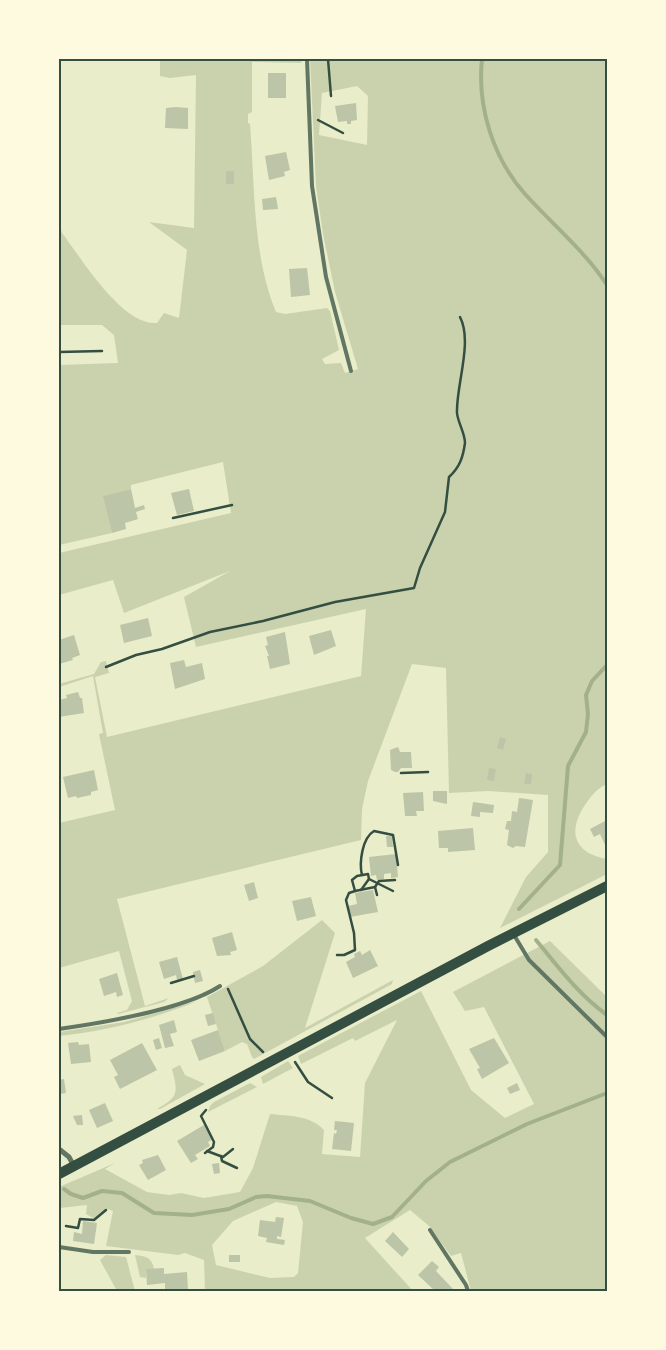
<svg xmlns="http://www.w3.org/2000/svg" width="666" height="1350" viewBox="0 0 666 1350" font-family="'Nunito Sans',sans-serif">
	<rect width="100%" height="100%" fill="#e9edc9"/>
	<g fill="#cad2ad" fill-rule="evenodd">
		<path d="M160,59h143l-2,4 -49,-1v50l-4,2v9l2,1c5,62 2,130 26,188l9,2 42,-6 3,3 9,39 -17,9 3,5 16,-1 4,10 13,-4 -23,-77 -12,-58 -7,-48 -6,-127h297v725c-11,5 -15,11 -22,21 -18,27 -11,48 22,54v15l-107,54 26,-51 22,-25v-57l-60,-4 -39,2 -3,-125 -34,-4 -44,117 -6,28 -1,31 -244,59 28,107 24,-8 -5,4 -46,12 -1,-1 10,-3 5,-9 -13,-50 -60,17v-145l56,-13 -15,-71 -1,-5 4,-1 -10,-57 -34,11v-3l35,-10 7,-12 5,-1 3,12 -14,4 12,60 254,-61 5,-67 -170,38 -12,-50 46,-26 -106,42 -11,-33 -54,15v-42l172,-40 -8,-51 -92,23v4l-27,7 8,37 -53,12v-180l59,-2 -4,-28 -12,-10h-43v-101l3,9c20,26 60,93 95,90l7,-10 15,5 8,-68 -38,-28 45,6 2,-153 -26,3 -10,-2zM357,86l11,10 -1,49 -48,-10 3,-42z"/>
		<polygon points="322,920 335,933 305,1028 393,980 392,984 254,1059 252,1057 247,1044 242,1042 225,1051 207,997 263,966"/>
		<path d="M550,941l57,56v294h-136l-10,-38 -10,3 -22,-30 -19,-16 -45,28 48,53h-208l-1,-31 -19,-7 -7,2 -72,-9 7,-35 -5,-2 -13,10 -9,-5 1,-9 -27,3 -1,-3v-18l56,-24 -10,6 42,23 22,3 12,-2 23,5 36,-6 13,-24 17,-54c19,2 40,1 54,16l-2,24 38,3 5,-74 32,-63 -42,21 -2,-3 -52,26 -3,-8 123,-65 50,99 34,28 29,-14 -50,-97 -19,4 -12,-19zM276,1202l21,4 6,16 -5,51 -4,4 -24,1 -54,-13 -4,-20 21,-24z"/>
		<path d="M198,1001c-46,18 -90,30 -139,35v-4l65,-10z"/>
		<polygon points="288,1061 293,1068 263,1084 261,1077"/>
		<path d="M180,1065l5,10 20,9 -45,25h-3c22,-12 21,-17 15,-40z"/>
		<polygon points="250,1083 257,1087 208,1112 210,1106 214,1102"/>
		<polygon points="106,1255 126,1257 135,1291 117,1291 100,1260"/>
		<path d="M135,1255c10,1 17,2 19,14l-8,1v8l-6,-1z"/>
	</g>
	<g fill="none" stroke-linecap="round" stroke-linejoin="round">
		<g stroke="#a3b18a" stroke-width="4">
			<path d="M482,59c-5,48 11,99 43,135 28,31 59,56 82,91"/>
			<polyline points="519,909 560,865 568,766 586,732 588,714 586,695 592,681 607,665"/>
			<path d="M536,940c22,27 43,55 71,75"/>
			<polyline points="64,1189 71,1194 83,1198 102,1191 122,1193 154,1213 192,1215 229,1209 256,1197 267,1196 310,1201 351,1218 373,1224 392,1217 426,1181 450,1162 527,1124 607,1093"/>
		</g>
	</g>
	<g fill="#bcc5a7">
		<rect x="268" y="73" width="18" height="25"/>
		<polygon points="356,103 357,120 351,121 351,124 347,124 347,121 338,122 335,106"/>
		<polygon points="176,107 188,108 188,129 165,128 166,108"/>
		<polygon points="286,152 290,170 284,172 285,176 269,180 265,156"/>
		<rect x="226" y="171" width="8" height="13"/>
		<polygon points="276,197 278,209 263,210 262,199"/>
		<polygon points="307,268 310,295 291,297 289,269"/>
		<polygon points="131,489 135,508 144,505 145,509 136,512 138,519 125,523 126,529 112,533 103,496"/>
		<polygon points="189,489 194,511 177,515 171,493"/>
		<polygon points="148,618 152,636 124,643 120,625"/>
		<polygon points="331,630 336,646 314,655 309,636"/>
		<polygon points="285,632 290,664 270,669 267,656 269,656 265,646 268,645 266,637"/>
		<polygon points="74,635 80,655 72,658 73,660 59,664 59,640"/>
		<polygon points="184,660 186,667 202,663 205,679 175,689 170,663"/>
		<polygon points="78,692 80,698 82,698 84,713 59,717 59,700 67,698 66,695"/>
		<polygon points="500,737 506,739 503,750 497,748"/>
		<polygon points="398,747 400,752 411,752 412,768 401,768 398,772 395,772 391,770 390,750"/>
		<polygon points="489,768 496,769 494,781 487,780"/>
		<polygon points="94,770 98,790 91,792 91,795 77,798 76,796 68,798 63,777"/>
		<polygon points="526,773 532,774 531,784 524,784"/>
		<polygon points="433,791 447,791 447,804 433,801"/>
		<polygon points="423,792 424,811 416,811 417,816 405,816 403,793"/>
		<polygon points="519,798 533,800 525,847 516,846 513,848 507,845 509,830 505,829 507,821 511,821 512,811 517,812"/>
		<polygon points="473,802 494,805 493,813 480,812 480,817 471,816"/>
		<polygon points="607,820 607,849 600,834 594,837 590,829"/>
		<polygon points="473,828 475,850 448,852 448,848 439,848 438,831"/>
		<polygon points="386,836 392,836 393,847 387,847"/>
		<polygon points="396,854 398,877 391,878 391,873 384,874 384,879 377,880 376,875 371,876 369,857"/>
		<polygon points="254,882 258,898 249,901 244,885"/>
		<polygon points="373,890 378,912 350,917 348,906 357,904 355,893"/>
		<polygon points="311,897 316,916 297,921 292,901"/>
		<polygon points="232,932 237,950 230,952 231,955 217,956 212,938"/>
		<polygon points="370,950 378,966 353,978 346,962 355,957 354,954 360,951 362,955"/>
		<polygon points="177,957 183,979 177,980 176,975 164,979 159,962"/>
		<polygon points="200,970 203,981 195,983 193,972"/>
		<polygon points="117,973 123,995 117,997 116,992 104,996 99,979"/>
		<polygon points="213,1013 216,1024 208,1026 205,1015"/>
		<polygon points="174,1020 177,1032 170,1034 174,1046 165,1048 159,1025"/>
		<polygon points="218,1030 225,1051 199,1061 191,1040"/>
		<polygon points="159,1038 162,1048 156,1050 153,1040"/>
		<polygon points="494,1038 509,1063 482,1079 477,1069 480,1068 469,1049"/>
		<polygon points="78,1042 79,1045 89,1044 91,1062 71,1064 68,1043"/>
		<polygon points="142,1043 157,1070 120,1089 114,1077 118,1075 110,1060"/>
		<polygon points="64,1079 66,1093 59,1094 59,1080"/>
		<polygon points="517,1083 520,1090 510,1094 507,1088"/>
		<polygon points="105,1103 113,1121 97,1128 89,1110"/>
		<polygon points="82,1115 83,1125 77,1125 73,1116"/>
		<polygon points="335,1121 354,1123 351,1151 332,1149 334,1133 336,1134 337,1130 334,1130"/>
		<polygon points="204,1125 213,1139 208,1142 210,1146 195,1155 198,1159 191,1163 177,1141"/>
		<polygon points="158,1155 166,1170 148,1180 139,1165 143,1163 142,1160"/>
		<polygon points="219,1163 220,1173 214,1174 212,1164"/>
		<polygon points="276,1217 284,1218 281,1237 277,1236 277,1239 285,1240 284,1245 266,1242 267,1238 258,1236 260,1220 275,1222"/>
		<polygon points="83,1221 97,1223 94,1244 73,1241 74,1232 82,1234"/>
		<polygon points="393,1232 409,1249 402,1257 385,1241"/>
		<rect x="229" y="1255" width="11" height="7"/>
		<polygon points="432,1261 439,1267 436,1271 453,1289 450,1291 435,1291 418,1275"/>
		<polygon points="164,1268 164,1274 187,1272 188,1290 165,1291 165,1283 147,1285 146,1269"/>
	</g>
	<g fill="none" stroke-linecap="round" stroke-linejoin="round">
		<g stroke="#344e41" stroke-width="2.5">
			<polyline points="328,59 331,96"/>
			<polyline points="318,120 343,133"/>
			<polyline points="59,352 102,351"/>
			<polyline points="173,518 232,505"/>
			<path d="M106,667l30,-12 26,-6 48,-17 53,-11 72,-19 79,-14 6,-20 25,-56 4,-35c11,-10 14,-20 16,-34 0,-10 -7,-20 -8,-30 -1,-28 16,-71 3,-96"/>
			<polyline points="401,773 428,772"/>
			<path d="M362,875c-3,-12 0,-37 12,-44l19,4 5,30"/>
			<polyline points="375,887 379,881 395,880"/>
			<polyline points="361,890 369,879"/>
			<polyline points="355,891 375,887 377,895"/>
			<polyline points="337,955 344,955 355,950 354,933 346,900 349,893 355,891 352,880 357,876 368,874 369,879 393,891"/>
			<polyline points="171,983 194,976"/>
			<polyline points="228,989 250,1039 263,1052"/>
			<polyline points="295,1062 308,1082 332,1098"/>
			<polyline points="207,1151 223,1157 233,1149"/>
			<polyline points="205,1153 213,1147 214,1142 201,1116 206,1110"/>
			<polyline points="221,1156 222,1161 237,1168"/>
			<polyline points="66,1226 78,1228 80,1219 94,1220 106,1210"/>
		</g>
		<g stroke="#617663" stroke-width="4">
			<polyline points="307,59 312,186 326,277 351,371"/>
			<polyline points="514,935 529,960 607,1037"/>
			<path d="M59,1029c42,-6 126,-20 161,-43"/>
			<polyline points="430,1230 466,1285 468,1291"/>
			<polyline points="59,1247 93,1252 129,1252"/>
		</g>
		<polyline stroke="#617663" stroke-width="5" points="59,1149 69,1157 74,1166"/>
		<polyline stroke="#344e41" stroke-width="10" points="59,1174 488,946 607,886"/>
	</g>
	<rect width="666" height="1350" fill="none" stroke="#fefae0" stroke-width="120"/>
	<rect x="60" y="60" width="546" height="1230" fill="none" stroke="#344e41" stroke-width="2"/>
</svg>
